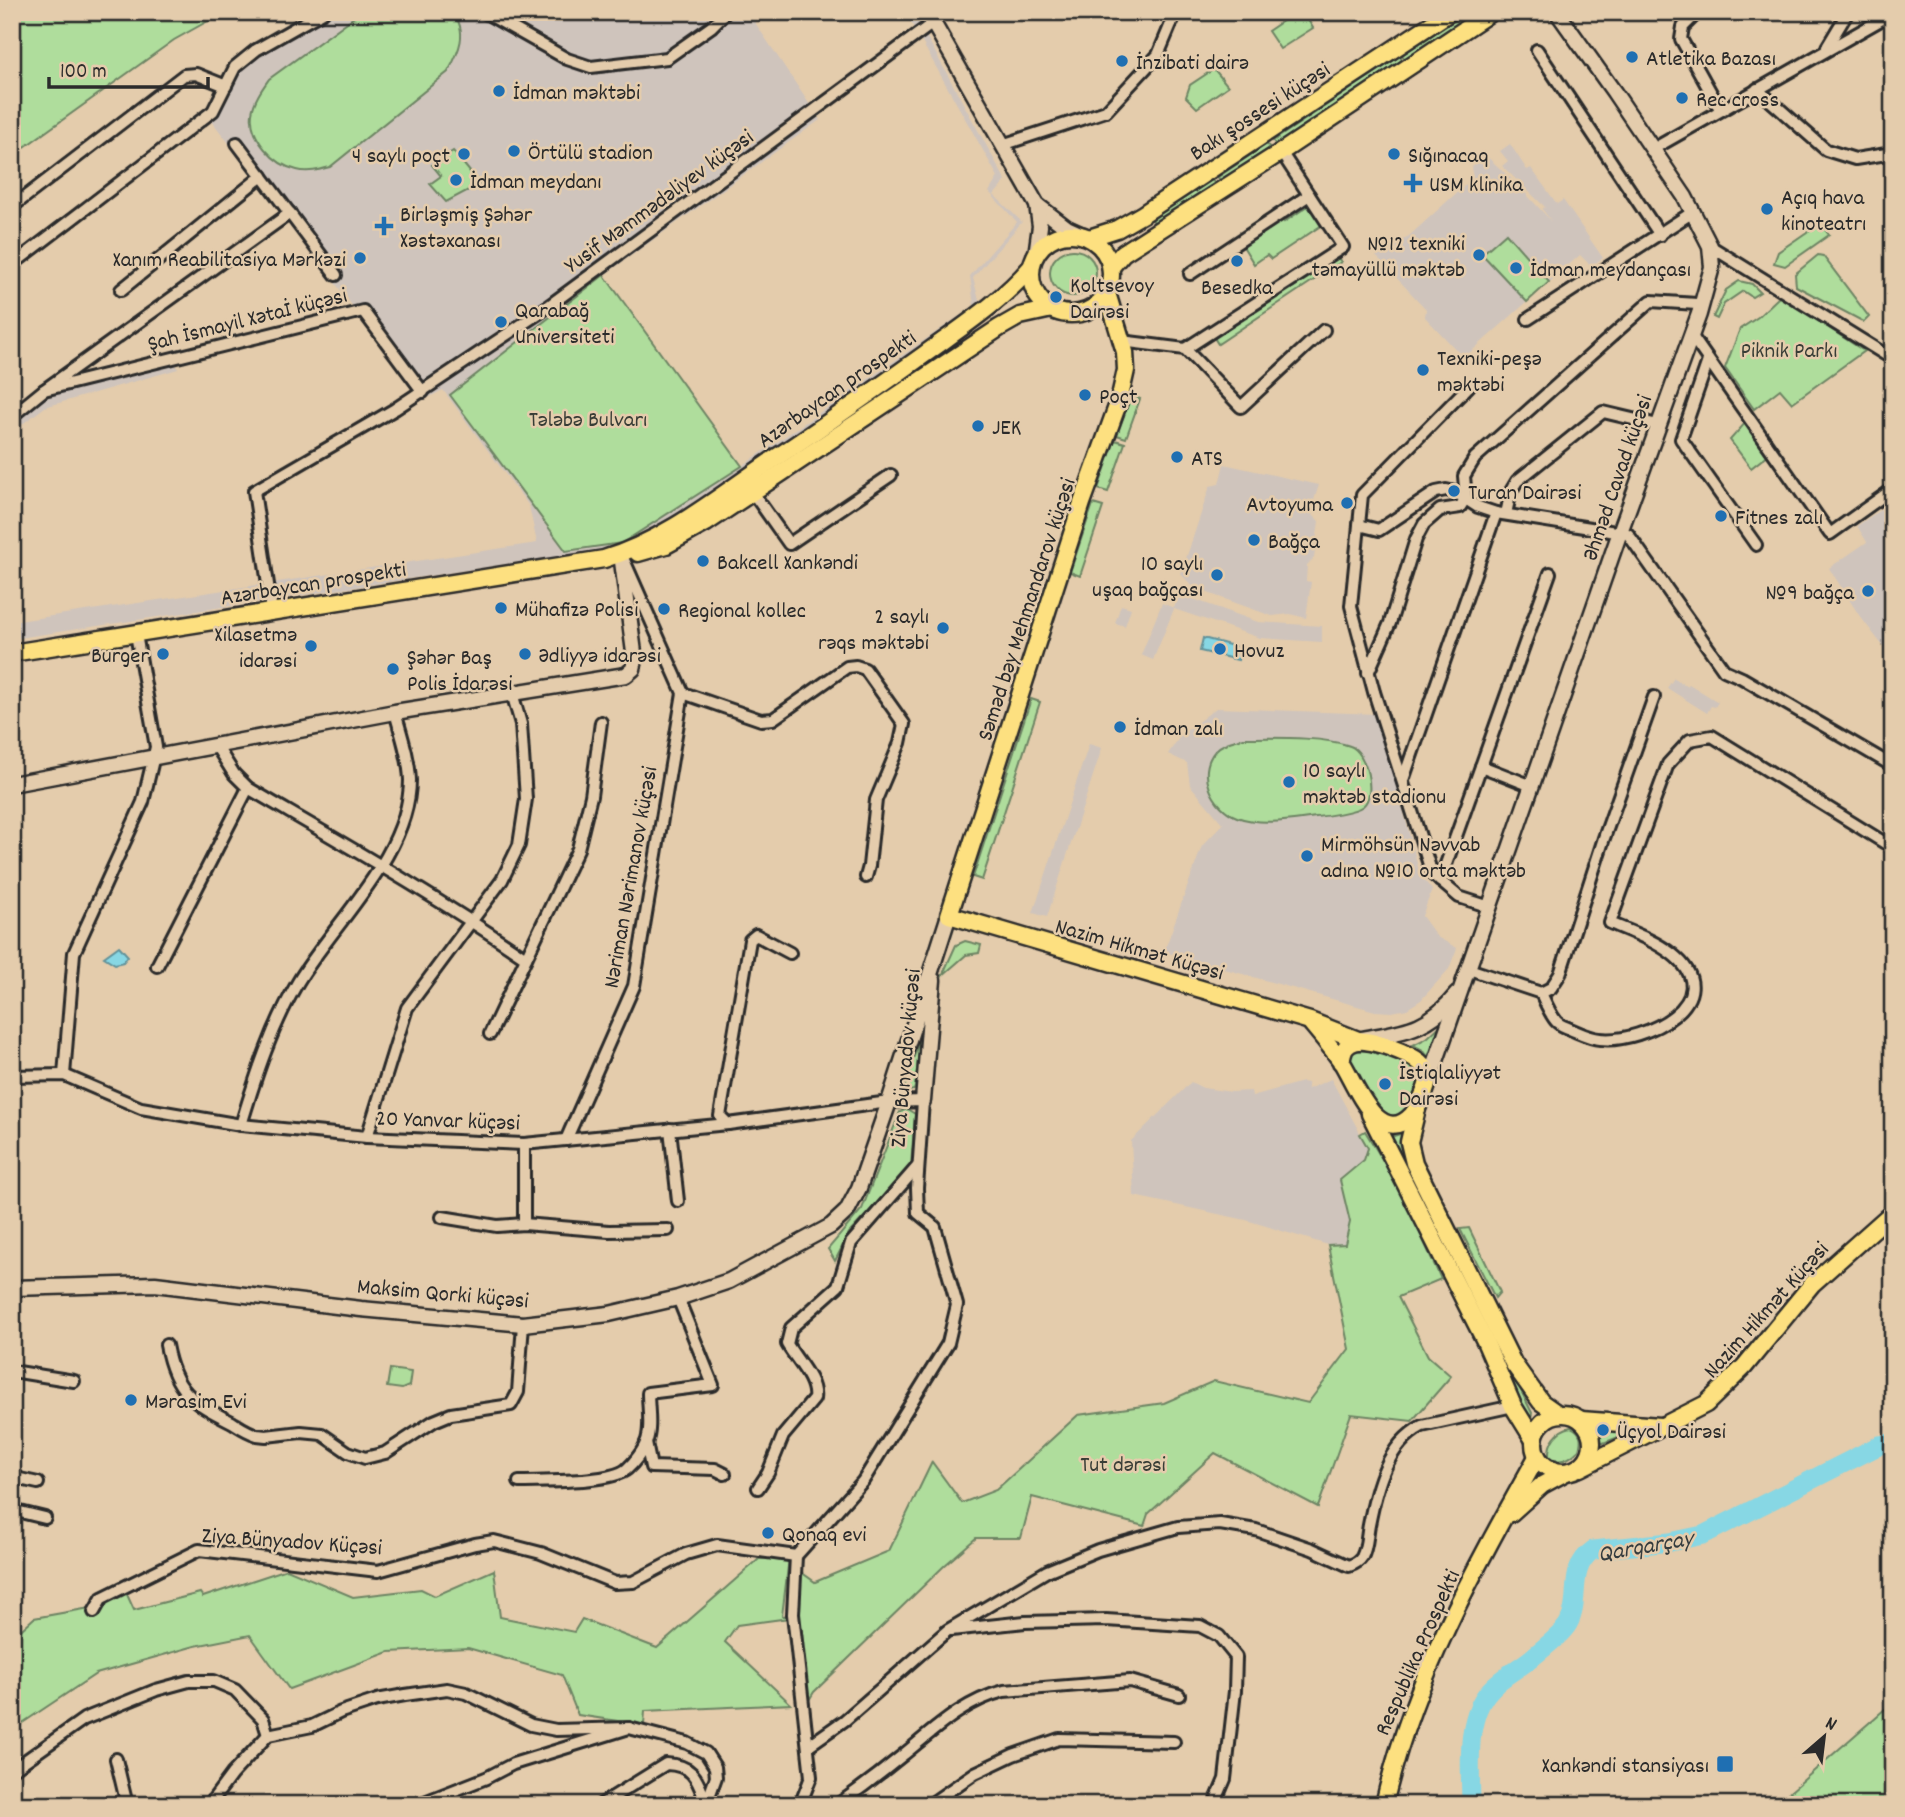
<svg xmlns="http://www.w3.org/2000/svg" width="1905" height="1817" viewBox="0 0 1905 1817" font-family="Dekko,sans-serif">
	<rect width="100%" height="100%" fill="#e4ccac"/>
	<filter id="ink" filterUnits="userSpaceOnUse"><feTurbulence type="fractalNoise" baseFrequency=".0143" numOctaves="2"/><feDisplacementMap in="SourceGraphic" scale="14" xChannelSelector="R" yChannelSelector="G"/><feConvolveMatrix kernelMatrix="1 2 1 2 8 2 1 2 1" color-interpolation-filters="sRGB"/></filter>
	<g filter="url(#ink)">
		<g fill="#cfc4bc">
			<polygon points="307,12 748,12 820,120 604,275 742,466 974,306 970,276 1017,222 989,192 998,177 905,12 913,12 1006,181 994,195 1022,222 973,278 981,307 746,471 626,546 12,639 12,622 537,543 529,506 443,390 424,400 205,112 235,67"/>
			<polygon points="1510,144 1527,170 1531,168 1557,204 1563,200 1603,258 1591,266 1580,255 1464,358 1425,317 1426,309 1376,256 1409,236 1473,178 1471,167 1483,153 1516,183 1552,222 1542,209 1545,207 1502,166 1508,161 1500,151"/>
			<polygon points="172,354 178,369 45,407 12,432 12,410 49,381"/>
			<polygon points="1224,464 1319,485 1310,512 1319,521 1314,558 1307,565 1306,581 1311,582 1306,618 1290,614 1272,616 1194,588 1181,574 1210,486 1219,484"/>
			<polygon points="1893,501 1893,659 1859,615 1829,568 1867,542 1857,526"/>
			<polygon points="1179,594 1258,622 1322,626 1322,642 1260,638 1174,609 1153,660 1141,655 1162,603 1174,608"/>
			<polygon points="1121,605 1131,608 1125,626 1115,623"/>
			<polygon points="1674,678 1687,686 1689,684 1718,702 1715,707 1711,706 1707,713 1667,688"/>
			<polygon points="1216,708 1378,714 1418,867 1421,876 1432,890 1422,916 1437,937 1457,948 1449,969 1421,1000 1407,1009 1392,1012 1375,1011 1164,952 1202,846 1223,824 1190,785 1187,763 1168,754 1181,735"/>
			<polygon points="1089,744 1102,748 1047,917 1033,913"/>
			<polygon points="1331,1079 1368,1148 1364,1160 1340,1180 1350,1222 1345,1245 1328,1245 1246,1220 1134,1196 1131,1141 1191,1082 1203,1088 1232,1092 1251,1091 1252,1096 1302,1082 1307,1083 1308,1089"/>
		</g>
		<g fill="#afdd9c" stroke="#6d8464" stroke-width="2">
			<polygon points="12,12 224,12 174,40 12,156"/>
			<path d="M361,12h91c17,19 7,40 -4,60l-118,95c-11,3 -22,6 -33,3 -23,-5 -48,-32 -45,-57 2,-13 10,-24 17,-34z"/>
			<polygon points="1296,12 1303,12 1313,28 1280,49 1268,31"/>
			<polygon points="1463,14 1466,18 1405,59 1402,55"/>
			<polygon points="1400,56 1402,60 1276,145 1273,141"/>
			<polygon points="1214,69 1228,86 1197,108 1186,97 1190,85"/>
			<polygon points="1267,144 1270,148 1220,181 1218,177"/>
			<polygon points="453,151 480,184 446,202 430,184 441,176 432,165"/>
			<polygon points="1212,180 1215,184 1155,224 1152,219"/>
			<polygon points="1311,204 1325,223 1271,259 1267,255 1254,264 1241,243 1280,216 1284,222"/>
			<polygon points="1820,223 1829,235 1785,266 1774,263 1778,252"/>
			<polygon points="1506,233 1549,282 1527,302 1482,254"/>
			<circle cx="1073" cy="273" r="23"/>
			<polygon points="1336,255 1341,262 1218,344 1213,336"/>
			<polygon points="1818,255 1823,256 1869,317 1864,322 1796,286 1795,274"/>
			<polygon points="604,275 742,466 622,543 566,551 450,395"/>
			<polygon points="1739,281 1752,284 1760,292 1752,297 1743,291 1724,304 1717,319 1713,317 1726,290"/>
			<polygon points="1780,296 1864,351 1792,403 1780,389 1754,409 1725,368 1740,329 1758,317"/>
			<polygon points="1131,396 1140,399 1126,438 1117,435"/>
			<polygon points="1746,422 1769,454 1751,468 1730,440"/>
			<polygon points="1115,440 1125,443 1108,492 1098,489"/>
			<polygon points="1093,504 1103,507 1080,576 1070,572"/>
			<polygon points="1031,699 1040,702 982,880 973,877"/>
			<path d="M1243,738c30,0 79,-2 107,8 16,5 27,49 13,60 -8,6 -36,10 -47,11 -24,3 -56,9 -79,0 -24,-9 -41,-44 -22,-66 7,-8 18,-10 28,-13z"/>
			<polygon points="965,941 981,945 979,953 966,955 942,976 956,945"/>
			<polygon points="1443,1023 1429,1058 1423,1050 1413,1045 1427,1038"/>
			<polygon points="921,1034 915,1087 914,1090 909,1091 905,1086"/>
			<polygon points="1359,1046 1412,1061 1422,1079 1408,1112 1392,1118 1379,1114 1347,1060 1347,1055"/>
			<polygon points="907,1109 915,1114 911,1166 849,1233 835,1261 828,1249 862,1209 900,1112"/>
			<polygon points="1365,1131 1398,1185 1441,1279 1398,1297 1428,1356 1451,1376 1412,1421 1351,1414 1318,1507 1215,1453 1148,1514 1144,1526 1032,1497 1021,1538 976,1538 944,1566 814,1692 806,1705 797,1617 737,1625 725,1642 791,1704 645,1711 644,1725 578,1715 562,1675 468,1648 389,1652 289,1689 250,1635 195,1646 96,1674 12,1730 12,1638 34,1618 101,1606 125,1590 134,1610 200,1593 203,1597 287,1569 353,1597 421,1589 435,1596 494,1570 500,1617 574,1632 582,1619 657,1648 759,1559 789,1558 782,1616 797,1614 798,1570 815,1582 889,1551 932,1462 962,1503 996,1490 1078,1415 1164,1403 1214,1381 1308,1403 1349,1349 1328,1245 1345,1244 1350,1222 1340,1180 1364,1160 1368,1148 1360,1134"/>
			<polygon points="1403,1133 1405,1156 1532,1413 1531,1418 1526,1415 1387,1134 1394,1136"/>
			<polygon points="1469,1228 1500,1292 1495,1298 1460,1229"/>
			<polygon points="390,1369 411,1372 409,1386 402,1389 387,1387"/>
			<polygon points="1595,1426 1634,1431 1598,1445 1598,1432"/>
			<path d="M1571,1427c11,5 11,13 8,23 -9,9 -20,15 -30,6 -1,-14 8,-26 22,-29z"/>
			<polygon points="1893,1702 1893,1805 1775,1805"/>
		</g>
		<g fill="#87d7e4" stroke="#62929a" stroke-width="2">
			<polygon points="1203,638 1241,648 1238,660 1200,651"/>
			<polygon points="119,946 128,956 123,962 115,964 104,957"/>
		</g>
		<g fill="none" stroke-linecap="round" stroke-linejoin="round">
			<path stroke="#87d7e4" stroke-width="19" d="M1471,1805c0,-36 -7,-87 19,-115 12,-14 29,-21 43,-33 11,-10 27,-20 35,-33 14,-24 -2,-55 25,-74l77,-8 33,-7 177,-90 13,-2"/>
			<g stroke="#2b2b2b" stroke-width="16">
				<g id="street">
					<polyline points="484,12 567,59 591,67 667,58 711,27 726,12"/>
					<polyline points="1698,12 1683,27 1681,39 1720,109"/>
					<polyline points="1827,47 1848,12"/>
					<polyline points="1537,50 1660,235"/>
					<polyline points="1757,89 1826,150 1855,159 1893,153"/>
					<polyline points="237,143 336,275"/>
					<polyline points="1002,145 1106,111 1158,55 1176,12"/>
					<polyline points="1653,149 1893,13"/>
					<polyline points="12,207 184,75 196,74 226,86"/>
					<polyline points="1710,246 1886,355 1893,350"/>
					<polyline points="12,265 213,111 235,67 256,50 323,12"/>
					<polyline points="1190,274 1309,195"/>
					<polyline points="121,290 262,176"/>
					<polyline points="1528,319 1693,212"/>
					<polyline points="1691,335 1830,534 1893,489"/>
					<polyline points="1121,341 1185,349 1241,407 1324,330"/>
					<polyline points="1185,349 1343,247 1281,152"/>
					<polyline points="1708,361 1681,439 1756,545"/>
					<polyline points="44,390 363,311 423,392"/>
					<polyline points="12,416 44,390 290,213"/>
					<polyline points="753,493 789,544 891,475"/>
					<polyline points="1506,514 1511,491 1517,481 1603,412 1658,425"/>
					<polyline points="1359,525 1362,495 1469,386"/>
					<polyline points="272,611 254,491 395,409 539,313 933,23"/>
					<polyline points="1368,673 1390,623 1416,539 1424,524 1440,510 1460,507 1466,498 1464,476 1475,458 1651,301 1697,304"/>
					<polyline points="683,693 761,720 773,719 847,667 856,666 865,669 904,724 900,743 876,800 869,866 866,877"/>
					<polyline points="1481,766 1532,786"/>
					<polyline points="1403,780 1496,513"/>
					<path d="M248,788c94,55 188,108 278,170"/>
					<polyline points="1440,881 1550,573"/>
					<polyline points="1490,907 1459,897 1432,874 1374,692 1351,606 1359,525 1379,530 1436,492 1446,490 1455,492 1478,507 1496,513 1628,534 1724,670 1742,678 1893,766"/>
					<polyline points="157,966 248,788 234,774 217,747"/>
					<path d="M1469,969l72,24c4,9 9,21 15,28 3,4 10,6 14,8 10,4 19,9 30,10 43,5 131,-39 72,-85 -18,-14 -41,-22 -62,-31l58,-159 22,-24 22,-4 181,112"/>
					<polyline points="1541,993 1551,988 1560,974 1604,838 1654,697"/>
					<polyline points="490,1034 578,849 591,796 601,722"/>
					<polyline points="64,1075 74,953 143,802 156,747 136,634"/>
					<polyline points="12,1076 64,1075 141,1108 241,1125 367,1137 524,1144 728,1124 889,1102 923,1101 917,1188 918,1213 935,1227 957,1305 948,1343 863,1481 796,1556 717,1545 686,1554 633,1582 615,1583 541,1553 494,1541 475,1544 378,1571 199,1550 102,1598 94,1612"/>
					<polyline points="728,1124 720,1116 750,940 756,935 790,953"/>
					<path d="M241,1125c15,-50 31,-99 57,-143 37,-61 112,-128 112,-202 -1,-23 -9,-46 -15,-68"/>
					<polyline points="670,1129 678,1201"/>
					<polyline points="367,1137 407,1008 502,880 519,845 526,799 521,724 512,693"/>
					<polyline points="566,1140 634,986 683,693 624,560"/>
					<polyline points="442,1217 497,1226 524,1224 609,1231 668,1230"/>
					<polyline points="524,1224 524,1144"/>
					<path d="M166,1345c9,47 25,56 66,77 8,5 15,10 25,13l9,1 35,-4 21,2 26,18 17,6 20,-5 49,-32 17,-7 60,-9 7,-13 5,-68"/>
					<polyline points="12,1371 74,1381"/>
					<polyline points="646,1443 651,1467 715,1469 725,1474"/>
					<polyline points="12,1473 20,1479 38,1483"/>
					<path d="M519,1482c24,-1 92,1 108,-13 7,-6 16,-18 19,-26 6,-14 2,-35 2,-50l65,-8 -35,-87"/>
					<path d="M758,1488l10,-15 15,-37 31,-37c3,-19 -18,-39 -27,-55l4,-16 47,-42 13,-43 67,-77"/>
					<polyline points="12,1510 45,1518"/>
					<polyline points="796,1556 793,1614 811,1777 800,1805"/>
					<polyline points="951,1630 1025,1622 1106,1620 1200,1626 1219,1636 1236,1657 1235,1691 1225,1779 1214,1805"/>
					<path d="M808,1746l37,-26 103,-90 99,-59 51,-21 80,-23 42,-3 36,6 56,19 37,17c6,-2 10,-4 13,-9 5,-9 5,-22 7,-32 7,-36 17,-80 53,-99l91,-20"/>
					<polyline points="116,1759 127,1805"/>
					<polyline points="12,1770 84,1719 156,1690 189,1681 214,1681 235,1690 263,1719 268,1735"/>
					<polyline points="209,1805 232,1774 268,1735 312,1726 341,1712 377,1700 405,1695 447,1689 466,1693 531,1725 556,1730 629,1728"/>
					<polyline points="417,1805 486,1778 513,1764 629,1728 687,1743 706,1753 715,1767 716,1777 706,1805"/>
					<path d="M600,1805l66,-41c28,1 31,15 40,38"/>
					<path d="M837,1805c23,-16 44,-32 66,-50 32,-26 61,-54 101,-64l126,-10 49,14"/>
					<polyline points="929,1805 975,1773 1013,1755 1059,1739 1174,1742"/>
				</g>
			</g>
			<g stroke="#2b2b2b" stroke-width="19">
				<g id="secondary">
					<polyline points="927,12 1037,205 1067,228 1089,238"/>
					<polyline points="1036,255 1040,226 1037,205"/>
					<polyline points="12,784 395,712 626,675 633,669 635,660 621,554"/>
					<path d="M1362,1039c43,-8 66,-9 95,-45"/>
					<polyline points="1429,1081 1620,532 1699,314 1712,267 1710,246 1685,197 1614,92 1557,12"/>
					<polyline points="923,1101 933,980"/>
					<polyline points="12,1288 155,1284 361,1309 523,1324 609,1314 678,1298 729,1281 831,1226 847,1211 859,1188 889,1102 949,915"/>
				</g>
			</g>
			<g stroke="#2b2b2b" stroke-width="21">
				<g id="primary">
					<circle cx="1071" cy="274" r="40"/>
					<polyline points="1089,238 1117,229 1143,214 1450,12"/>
					<polyline points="1111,267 1123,253 1281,152 1491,12"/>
					<polyline points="1107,293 1125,352 1126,370 1119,401 1082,503 949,915 1310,1021 1358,1040"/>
					<polyline points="638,553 666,545 706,523 999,328 1020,316 1052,309"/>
					<path d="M12,653l592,-94c63,-19 118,-65 173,-102 50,-33 99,-68 148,-103 37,-27 76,-52 106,-87"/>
					<path d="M1311,1023c10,12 21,25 30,38 14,21 37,89 71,54 6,-7 9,-15 13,-24 12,-28 -17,-37 -39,-45 -11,-3 -26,-9 -36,-2 -7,4 -7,10 -9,18"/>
					<polyline points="1417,1109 1409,1142 1414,1163 1513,1363 1541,1402 1558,1414"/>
					<polyline points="1370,1114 1485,1341 1513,1406 1534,1440"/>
					<circle cx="1563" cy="1443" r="29"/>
					<polyline points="1581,1420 1660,1426"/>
					<polyline points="1580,1468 1706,1404 1744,1367 1812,1284 1893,1212"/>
					<polyline points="1511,1513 1542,1485 1566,1472"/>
					<path d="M1384,1805c28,-125 91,-237 153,-348"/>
				</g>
			</g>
			<use href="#street" stroke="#e4ccac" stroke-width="10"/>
			<use href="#secondary" stroke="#e4ccac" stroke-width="14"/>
			<use href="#primary" stroke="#fde080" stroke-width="16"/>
		</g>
	</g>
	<g fill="#1f6fb2" stroke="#e4ccac" stroke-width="2.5">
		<circle cx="1632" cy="57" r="7"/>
		<circle cx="1122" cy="61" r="7"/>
		<circle cx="499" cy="91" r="7"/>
		<circle cx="1682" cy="98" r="7"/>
		<circle cx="514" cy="151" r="7"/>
		<circle cx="464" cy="154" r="7"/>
		<circle cx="1394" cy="154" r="7"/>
		<circle cx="456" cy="180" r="7"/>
		<path d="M1409.5 172.5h7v7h7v7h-7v7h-7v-7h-7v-7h7z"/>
		<circle cx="1767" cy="209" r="7"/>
		<path d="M380.5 215.5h7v7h7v7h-7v7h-7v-7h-7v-7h7z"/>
		<circle cx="1479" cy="255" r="7"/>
		<circle cx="360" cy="258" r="7"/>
		<circle cx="1237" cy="261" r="7"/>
		<circle cx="1516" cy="268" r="7"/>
		<circle cx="1056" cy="297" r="7"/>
		<circle cx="501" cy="322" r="7"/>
		<circle cx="1423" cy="370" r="7"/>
		<circle cx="1085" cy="395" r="7"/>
		<circle cx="978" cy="426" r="7"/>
		<circle cx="1177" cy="457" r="7"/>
		<circle cx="1454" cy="491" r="7"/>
		<circle cx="1347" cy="503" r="7"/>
		<circle cx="1721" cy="516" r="7"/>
		<circle cx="1254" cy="540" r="7"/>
		<circle cx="703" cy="561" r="7"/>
		<circle cx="1217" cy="575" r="7"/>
		<circle cx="1868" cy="591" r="7"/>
		<circle cx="501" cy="608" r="7"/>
		<circle cx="664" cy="609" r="7"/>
		<circle cx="943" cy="628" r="7"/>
		<circle cx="311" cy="646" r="7"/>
		<circle cx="1220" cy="649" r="7"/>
		<circle cx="163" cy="654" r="7"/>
		<circle cx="525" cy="654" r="7"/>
		<circle cx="393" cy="669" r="7"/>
		<circle cx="1120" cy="727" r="7"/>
		<circle cx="1289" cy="782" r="7"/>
		<circle cx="1307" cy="856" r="7"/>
		<circle cx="1385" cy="1084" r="7"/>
		<circle cx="131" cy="1400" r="7"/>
		<circle cx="1603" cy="1430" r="7"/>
		<circle cx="768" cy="1533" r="7"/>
		<rect x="1716" y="1755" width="18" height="18" rx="3.5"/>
	</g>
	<g text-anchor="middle" stroke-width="5" stroke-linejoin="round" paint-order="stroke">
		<g font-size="23" fill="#2b2b2b" stroke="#e4ccac" text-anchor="start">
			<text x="1646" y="65">Atletika Bazası</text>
			<text x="1136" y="69">İnzibati dairə</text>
			<text x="513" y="99">İdman məktəbi</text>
			<text x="1696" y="106">Rec cross</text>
			<text x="528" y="159">Örtülü stadion</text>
			<text x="450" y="162" text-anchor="end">4 saylı poçt</text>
			<text x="1408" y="162">Sığınacaq</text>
			<text x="470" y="188">İdman meydanı</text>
			<text x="1429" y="191">USM klinika</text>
			<text x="1781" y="204">Açıq hava<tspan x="1781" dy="26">kinoteatrı</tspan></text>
			<text x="400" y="221">Birləşmiş Şəhər<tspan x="400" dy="26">Xəstəxanası</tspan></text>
			<text x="1465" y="250" text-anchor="end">№12 texniki<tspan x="1465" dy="26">təmayüllü məktəb</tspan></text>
			<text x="346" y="266" text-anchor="end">Xanım Reabilitasiya Mərkəzi</text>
			<text x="1530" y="276">İdman meydançası</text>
			<text x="1070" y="292">Koltsevoy<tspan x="1070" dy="26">Dairəsi</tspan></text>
			<text x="1237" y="294" text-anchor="middle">Besedka</text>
			<text x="515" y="317">Qarabağ<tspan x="515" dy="26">Universiteti</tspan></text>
			<text x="1437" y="365">Texniki-peşə<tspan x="1437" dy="26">məktəbi</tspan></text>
			<text x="1099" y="403">Poçt</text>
			<text x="992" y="434">JEK</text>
			<text x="1191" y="465">ATS</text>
			<text x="1468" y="499">Turan Dairəsi</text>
			<text x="1333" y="511" text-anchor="end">Avtoyuma</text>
			<text x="1735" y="524">Fitnes zalı</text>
			<text x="1268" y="548">Bağça</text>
			<text x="717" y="569">Bakcell Xankəndi</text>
			<text x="1203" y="570" text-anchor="end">10 saylı<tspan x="1203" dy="26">uşaq bağçası</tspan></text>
			<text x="1854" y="599" text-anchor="end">№9 bağça</text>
			<text x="515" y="616">Mühafizə Polisi</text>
			<text x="678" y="617">Regional kollec</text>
			<text x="929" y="623" text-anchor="end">2 saylı<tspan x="929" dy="26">rəqs məktəbi</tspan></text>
			<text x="297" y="641" text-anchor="end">Xilasetmə<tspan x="297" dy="26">idarəsi</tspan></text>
			<text x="1234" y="657">Hovuz</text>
			<text x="149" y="662" text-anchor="end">Burger</text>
			<text x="539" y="662">Ədliyyə idarəsi</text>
			<text x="407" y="664">Şəhər Baş<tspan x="407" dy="26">Polis İdarəsi</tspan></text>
			<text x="1134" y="735">İdman zalı</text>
			<text x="1303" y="777">10 saylı<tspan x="1303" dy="26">məktəb stadionu</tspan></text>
			<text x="1321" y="851">Mirmöhsün Nəvvab<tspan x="1321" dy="26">adına №10 orta məktəb</tspan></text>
			<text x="1399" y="1079">İstiqlaliyyət<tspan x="1399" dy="26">Dairəsi</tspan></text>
			<text x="145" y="1408">Mərasim Evi</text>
			<text x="1617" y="1438">Üçyol Dairəsi</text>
			<text x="782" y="1541">Qonaq evi</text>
			<text x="1709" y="1772" text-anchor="end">Xankəndi stansiyası</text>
		</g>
		<g font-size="23" fill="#2b2b2b" stroke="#e4ccac">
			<text transform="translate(1259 110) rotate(-33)" y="8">Bakı şossesi küçəsi</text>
			<text transform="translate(658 200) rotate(-36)" y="8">Yusif Məmmədəliyev küçəsi</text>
			<text transform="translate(247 318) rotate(-14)" y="8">Şah İsmayil Xətaİ küçəsi</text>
			<text transform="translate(836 388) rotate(-35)" y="8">Azərbaycan prospekti</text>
			<text transform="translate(1616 477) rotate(-71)" y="8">Əhməd Cavad küçəsi</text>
			<text transform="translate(313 582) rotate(-9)" y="8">Azərbaycan prospekti</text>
			<text transform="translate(1025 609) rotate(-72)" y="8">Səməd bəy Mehmandarov küçəsi</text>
			<text transform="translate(629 877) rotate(-80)" y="8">Nəriman Nərimanov küçəsi</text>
			<text transform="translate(1140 948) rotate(16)" y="8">Nazim Hikmət Küçəsi</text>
			<text transform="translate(904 1058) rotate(-85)" y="8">Ziya Bünyadov küçəsi</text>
			<text transform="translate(448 1119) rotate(2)" y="8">20 Yanvar küçəsi</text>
			<text transform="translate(443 1292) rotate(5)" y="8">Maksim Qorki küçəsi</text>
			<text transform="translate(1765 1309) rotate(-48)" y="8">Nazim Hikmət Küçəsi</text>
			<text transform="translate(292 1540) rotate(4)" y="8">Ziya Bünyadov Küçəsi</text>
			<text transform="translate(1416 1652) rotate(-66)" y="8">Respublika Prospekti</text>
		</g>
		<g font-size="23" fill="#383d36" stroke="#e4ccac">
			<text x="1789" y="357">Piknik Parkı</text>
			<text x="588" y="426">Tələbə Bulvarı</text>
			<text x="1123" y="1471">Tut dərəsi</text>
		</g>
		<g font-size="24" font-style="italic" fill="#343c3e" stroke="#e4ccac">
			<text transform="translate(1645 1545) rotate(-10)" y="8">Qarqarçay</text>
		</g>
	</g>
	<rect width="1905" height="1817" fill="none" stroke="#e4ccac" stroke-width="42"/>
	<rect x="21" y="21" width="1863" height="1775" fill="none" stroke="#2b2b2b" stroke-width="2.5" filter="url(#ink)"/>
	<g transform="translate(1824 1737) rotate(28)" stroke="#e4ccac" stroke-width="5" paint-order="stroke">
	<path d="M0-5L12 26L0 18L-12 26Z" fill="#2b2b2b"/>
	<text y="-10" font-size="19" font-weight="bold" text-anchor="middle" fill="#2b2b2b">N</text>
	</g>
	<path d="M49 77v10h159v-10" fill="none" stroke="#2b2b2b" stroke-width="3.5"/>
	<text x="60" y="77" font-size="21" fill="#2b2b2b" stroke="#e4ccac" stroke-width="5" paint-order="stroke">100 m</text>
</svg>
